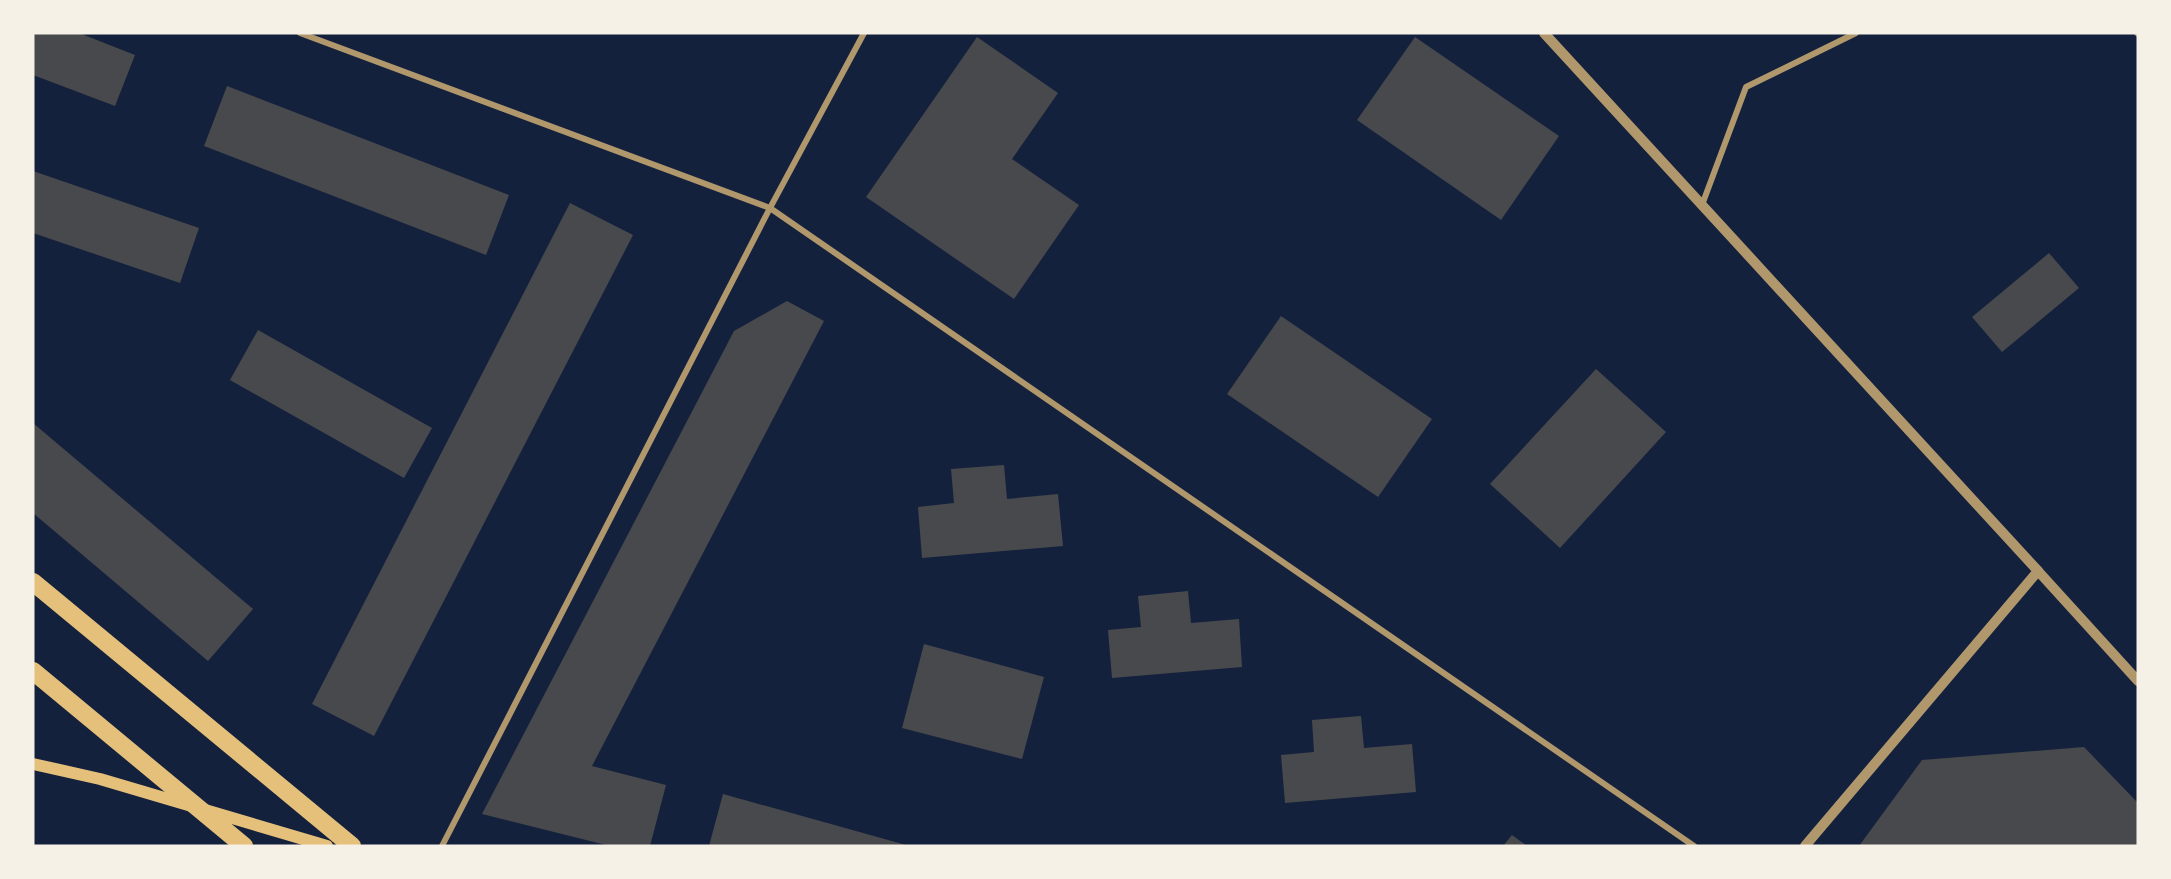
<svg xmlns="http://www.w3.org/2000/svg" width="2171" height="879" viewBox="0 0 2171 879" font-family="'DM Sans',sans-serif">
	<rect width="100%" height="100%" fill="#14213d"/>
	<g fill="#48494c">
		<polygon points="33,33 79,33 135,55 115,106 33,75"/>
		<polygon points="977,37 1058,93 1012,159 1079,205 1014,299 866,197"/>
		<polygon points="1415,37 1559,136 1501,220 1357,120"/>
		<polygon points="227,86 509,195 486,255 204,146"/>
		<polygon points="33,171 199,228 180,283 33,233"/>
		<polygon points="570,203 633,235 374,736 312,704"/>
		<polygon points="2049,253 2079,288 2002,352 1972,317"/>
		<polygon points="787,301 824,321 592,766 666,785 650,846 610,846 482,814 734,331"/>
		<polygon points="1281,316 1432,419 1378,497 1227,394"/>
		<polygon points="258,330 432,428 404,478 230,380"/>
		<polygon points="1596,369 1666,432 1560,548 1490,484"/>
		<polygon points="33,423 253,609 208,661 33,513"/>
		<polygon points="1004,465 1007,499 1058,494 1063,546 922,558 918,507 954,503 951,469"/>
		<polygon points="1188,591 1191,623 1239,619 1242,667 1112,678 1108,630 1141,627 1138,596"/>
		<polygon points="924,644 1044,677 1022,759 902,728"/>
		<polygon points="1361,716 1364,748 1412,744 1416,792 1285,803 1281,755 1314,752 1312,720"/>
		<polygon points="2084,747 2138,803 2138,846 1859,846 1922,760"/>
		<polygon points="723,794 906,845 906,846 709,846"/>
		<polygon points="1512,835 1527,846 1503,846"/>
	</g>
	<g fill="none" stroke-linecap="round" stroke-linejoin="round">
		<g stroke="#b1986c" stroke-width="6">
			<polyline points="300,33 770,208 1694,846"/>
			<polyline points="2137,33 2138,34"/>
			<polyline points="1702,205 1746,87 1856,33"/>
			<polyline points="442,846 770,208 864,33"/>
		</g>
		<g stroke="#b1986c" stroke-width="10">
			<polyline points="1544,33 2038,571 1805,846"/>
			<polyline points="2038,571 2138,681"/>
		</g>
		<polyline stroke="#e5c07b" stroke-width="12" points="33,764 100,779 327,846"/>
		<g stroke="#e5c07b" stroke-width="18">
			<polyline points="33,582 352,846"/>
			<polyline points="33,671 244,846"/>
		</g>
	</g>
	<rect width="2171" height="879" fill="none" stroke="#f6f1e7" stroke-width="69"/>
</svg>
